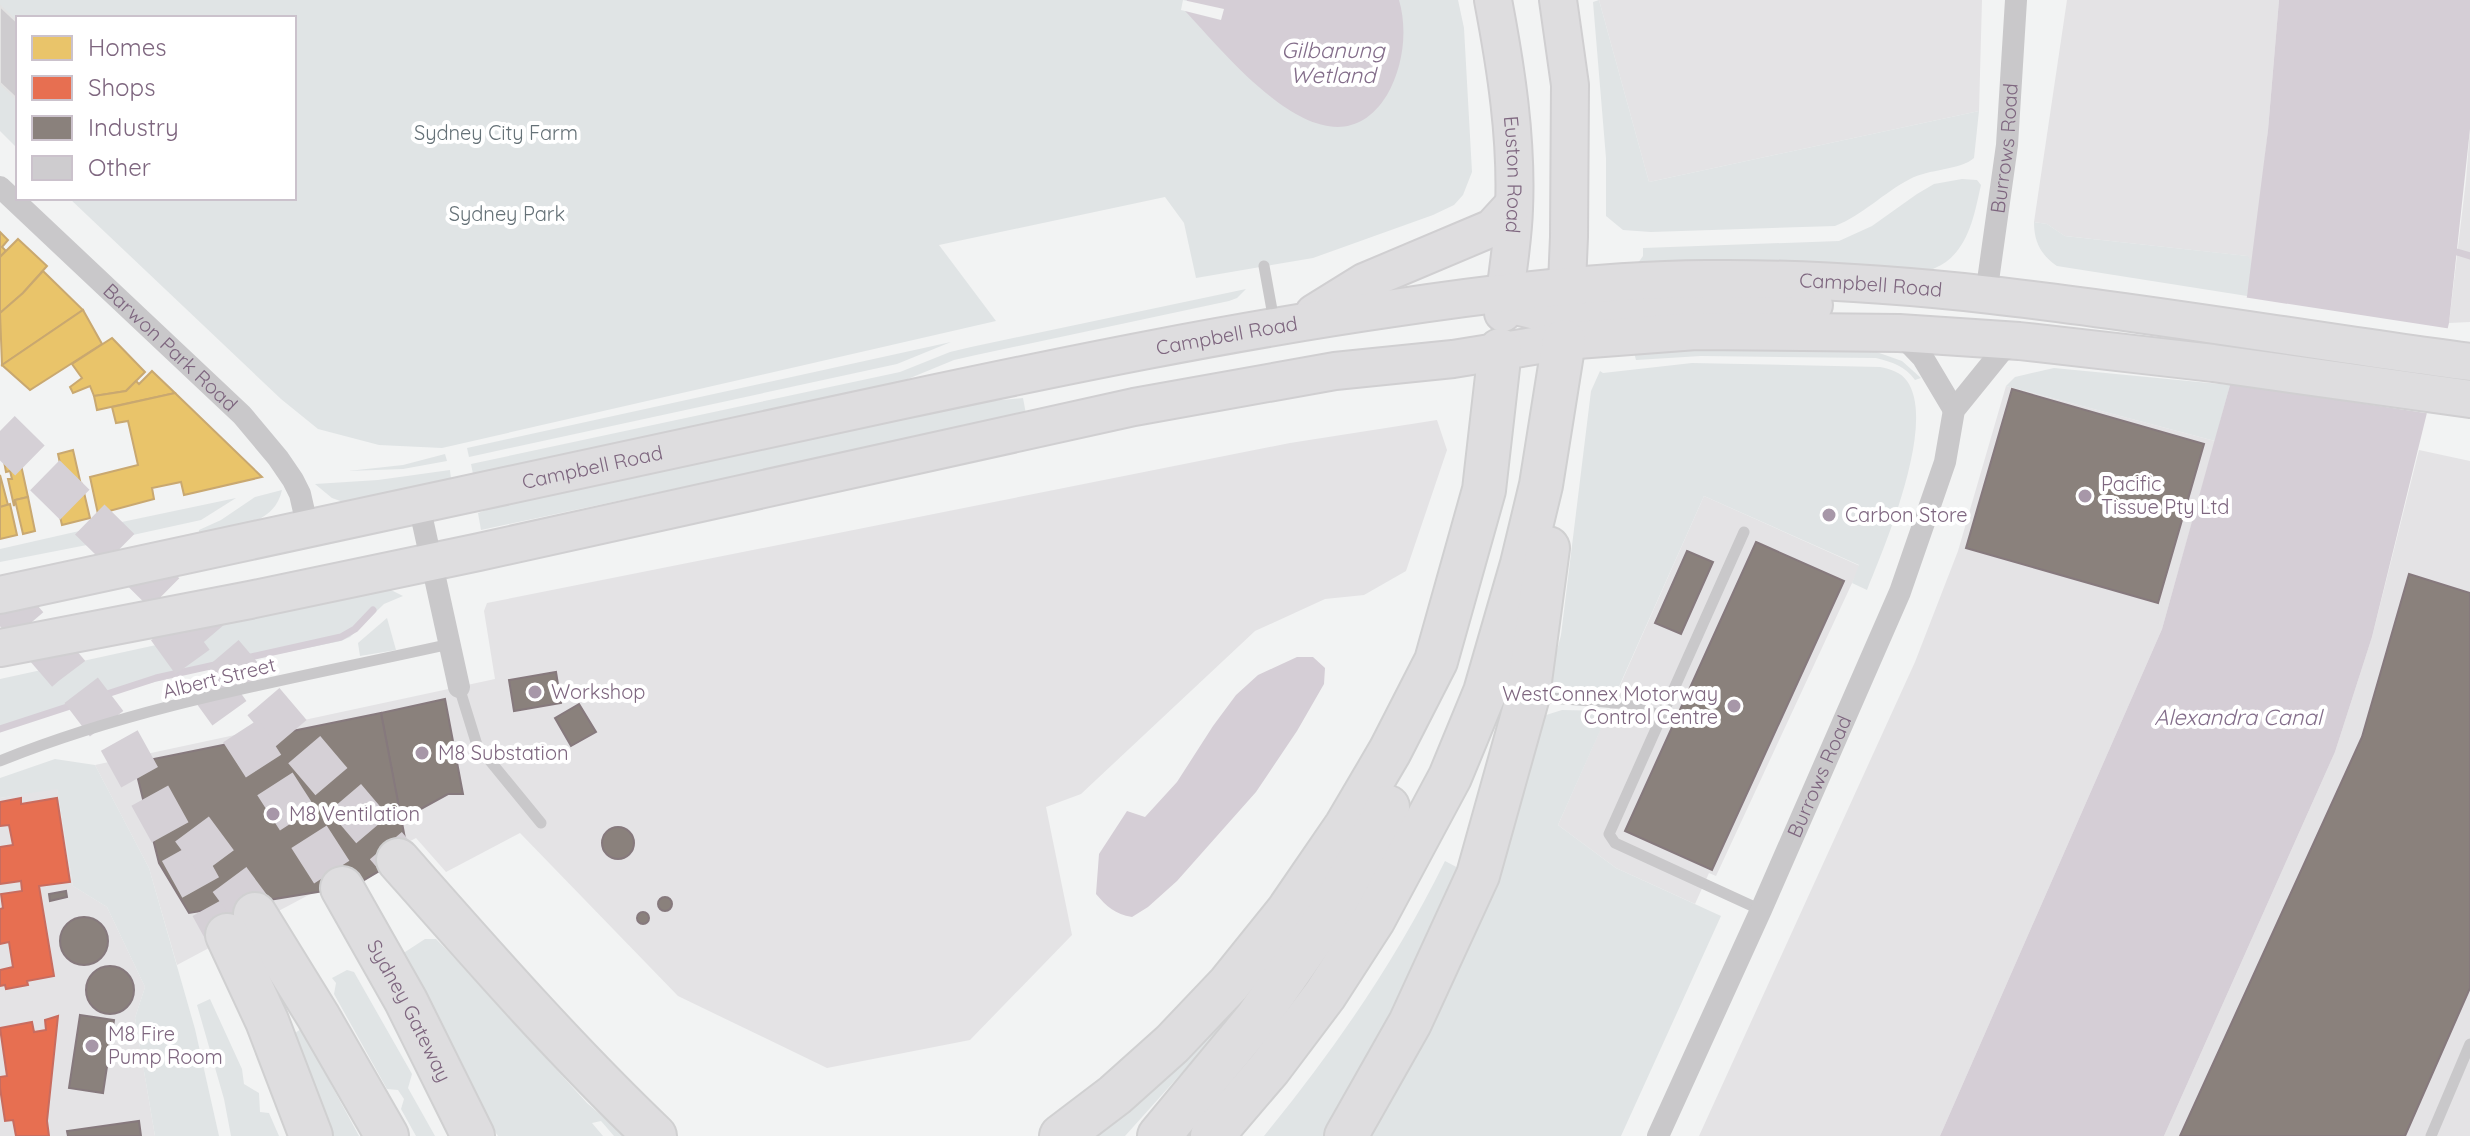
<svg xmlns="http://www.w3.org/2000/svg" width="2470" height="1136" viewBox="0 0 2470 1136" font-family="Quicksand,sans-serif">
	<rect width="100%" height="100%" fill="#f2f3f3"/>
	<g fill="#e4e3e5">
		<polygon points="1599,0 1982,0 1979,111 1649,182"/>
		<polygon points="2067,0 2279,0 2268,130 2253,265 2247,256 2065,236 2047,224 2034,222"/>
		<polygon points="2470,129 2470,322 2449,323 2466,180"/>
		<polygon points="2006,386 2215,441 2162,629 1940,1136 1699,1136 1915,662 1958,551"/>
		<polygon points="1437,420 1447,450 1406,571 1364,595 1325,599 1255,631 1081,794 1046,807 1072,935 970,1040 827,1068 678,996 520,833 446,872 416,838 177,965 149,868 95,765 495,679 484,611 487,603 1290,443"/>
		<polygon points="2419,450 2470,461 2470,1136 2164,1136 2335,752 2372,637"/>
		<polygon points="1704,496 1860,566 1716,876 1709,873 1695,904 1616,868 1558,825"/>
		<polygon points="57,788 73,886 107,907 145,987 135,1018 155,1136 0,1136 0,798"/>
	</g>
	<g fill="#e0e4e5">
		<polygon points="0,0 1458,0 1464,28 1472,172 1463,195 1454,205 1433,215 1313,258 1196,278 1184,223 1165,197 939,245 996,321 442,448 379,445 318,429 281,399 69,198 294,198 294,18 18,18 18,149 0,131"/>
		<path d="M1599,0l50,182 330,-71 -5,47c-13,12 -46,11 -64,21 -27,14 -47,36 -75,47l-184,6 -28,-2 -17,-14v-58l-13,-156z"/>
		<path d="M1962,179l15,1 4,5c-7,31 -13,69 -46,83 -9,5 -22,5 -32,7l-250,-8 -15,-4 5,-7v-8l196,-7 33,-15 45,-32 17,-10z"/>
		<path d="M2034,222l13,2 18,12 183,20 5,9 -6,31 -190,-30c-16,-11 -23,-24 -23,-44z"/>
		<polygon points="1246,289 1237,298 1229,301 976,355 954,360 903,381 473,474 471,464 900,372 950,352 971,347"/>
		<polygon points="951,342 897,364 469,457 467,448"/>
		<path d="M1633,349h235l34,12 19,17 -6,2c-10,-14 -23,-18 -39,-22l-175,-2 -65,4z"/>
		<path d="M1692,363l188,4c10,2 21,5 27,14 30,42 -22,164 -40,209l-15,-7 7,-18 -155,-69 -87,195 -61,-2 -6,-4v-8l11,-42 30,-244 9,-20 3,2z"/>
		<polygon points="2054,368 2230,385 2215,441 2006,386 2015,377"/>
		<polygon points="1023,398 1026,414 481,530 478,513 503,504 968,403"/>
		<polygon points="445,454 447,461 403,469 348,471 403,465"/>
		<polygon points="450,470 451,479 346,503 332,498 315,484 378,480"/>
		<path d="M282,490c-8,37 -51,37 -83,44v-4l22,-10 34,-23z"/>
		<polygon points="236,498 201,520 101,542 98,527"/>
		<polygon points="88,529 92,544 0,562 0,549"/>
		<polygon points="387,588 403,596 384,604 350,637 341,641 186,673 105,696 0,732 0,679 170,642 226,620"/>
		<polygon points="387,618 396,650 360,656 358,643"/>
		<polygon points="1562,710 1609,711 1558,825 1616,868 1721,916 1621,1136 1365,1136 1539,723 1546,715"/>
		<polygon points="55,759 95,765 149,868 195,1029 219,1136 155,1136 135,1018 145,987 107,907 73,886 57,789 0,798 0,778"/>
		<path d="M1445,861l21,11 -132,264h-70c70,-86 132,-175 181,-275z"/>
		<polygon points="425,939 436,939 447,950 587,1103 625,1136 614,1136 601,1121 592,1123 603,1136 498,1136 477,1107 402,954"/>
		<polygon points="347,970 354,972 412,1074 408,1088 435,1136 416,1136 401,1109 404,1099 398,1090 387,1089 334,994 336,983 332,978"/>
		<polygon points="210,999 242,1069 244,1084 259,1093 260,1112 269,1113 279,1136 231,1136 224,1099 197,1005"/>
		<polygon points="1215,1022 1222,1028 1125,1136 1081,1136"/>
		<polygon points="301,1029 359,1136 329,1136 292,1035"/>
	</g>
	<g fill="#d5ced6">
		<path d="M1187,0h212c9,31 4,67 -12,95 -57,92 -160,-40 -202,-84z"/>
		<polygon points="2279,0 2470,0 2470,129 2449,323 2372,637 2335,752 2164,1136 1940,1136 2162,629 2230,385 2247,296 2268,130"/>
		<path d="M1297,657h16l12,11 -1,16 -27,47 -41,61 -79,89 -29,26 -16,10c-17,-3 -25,-10 -36,-23l3,-40 28,-43 18,6 32,-35 36,-56 23,-31 22,-20z"/>
	</g>
	<g fill="#f2f3f3">
		<polygon points="1183,0 1224,9 1221,20 1181,10"/>
		<polygon points="2243,297 2452,329 2432,414 2226,383"/>
	</g>
	<g fill="#e9c46a" stroke="#c9a870" stroke-width="2">
		<polygon points="0,232 8,240 2,247 6,251 0,257"/>
		<polygon points="18,239 47,266 23,293 0,313 0,257"/>
		<polygon points="43,271 83,310 2,365 0,313 23,293"/>
		<polygon points="83,310 102,344 30,390 2,365"/>
		<polygon points="112,338 145,372 126,391 94,396 90,386 73,393 70,387 82,378 72,364"/>
		<polygon points="152,371 175,393 97,410 94,396 126,391 136,381 139,384"/>
		<polygon points="175,393 262,477 184,495 181,482 152,488 154,499 98,514 90,477 138,465 128,421 116,423 112,407"/>
		<polygon points="16,442 28,497 15,500 14,506 8,479 12,479 10,471 6,472 1,445"/>
		<polygon points="73,450 81,485 54,491 51,479 63,477 58,454"/>
		<polygon points="0,475 8,505 0,507"/>
		<polygon points="82,484 90,518 62,525 54,491"/>
		<polygon points="28,497 35,531 23,534 15,500"/>
		<polygon points="10,504 17,535 0,539 0,507"/>
	</g>
	<g fill="#e76f51" stroke="#c86c5f" stroke-width="2">
		<polygon points="21,798 21,804 57,798 70,882 39,886 54,976 27,981 28,985 6,989 5,985 0,986 0,970 13,967 9,942 0,944 0,909 3,908 1,894 22,891 21,881 0,884 0,847 13,845 9,825 0,826 0,802"/>
		<polygon points="58,1016 47,1121 49,1136 16,1136 13,1120 5,1121 0,1088 0,1077 7,1076 0,1028 32,1022 34,1032 46,1030 45,1020"/>
	</g>
	<g fill="#8a817c" stroke="#86797d" stroke-width="2">
		<polygon points="2012,389 2204,444 2158,603 1966,548"/>
		<polygon points="1756,542 1844,581 1712,870 1625,831"/>
		<polygon points="1687,551 1713,562 1681,634 1655,623"/>
		<polygon points="2409,574 2470,593 2470,988 2405,1136 2180,1136 2362,737"/>
		<polygon points="556,672 561,703 514,711 509,680"/>
		<polygon points="445,699 463,794 448,794 401,820 381,713"/>
		<polygon points="579,704 596,732 571,746 555,718"/>
		<polygon points="381,713 408,854 354,886 189,913 159,863 134,763"/>
		<circle cx="618" cy="843" r="16"/>
		<polygon points="66,891 67,897 50,901 49,894"/>
		<circle cx="665" cy="904" r="7"/>
		<circle cx="643" cy="918" r="6"/>
		<circle cx="84" cy="941" r="24"/>
		<circle cx="110" cy="990" r="24"/>
		<polygon points="80,1015 114,1020 103,1093 69,1088"/>
		<polygon points="139,1121 141,1136 68,1136 67,1131"/>
	</g>
	<g fill="none" stroke-linecap="round" stroke-linejoin="round">
		<g stroke="#d5ced6" stroke-width="7">
			<polyline points="2457,252 2470,256"/>
			<polyline points="0,729 156,678 341,637 355,629 373,610"/>
		</g>
	</g>
	<polygon fill="#cecccf" stroke="#e2e2e2" stroke-width="2" points="0,6 18,23 18,100 0,83"/>
	<g fill="none" stroke-linecap="round" stroke-linejoin="round">
		<g stroke="#d5d0d6" stroke-width="42" stroke-dasharray="42 21" stroke-linecap="butt">
			<polyline points="0,431 205,633 398,860"/>
			<polyline points="0,594 68,673 119,740 227,935"/>
			<polyline points="168,628 230,714 342,888"/>
			<polyline points="192,829 255,914"/>
		</g>
		<g stroke="#d0cfd1" stroke-width="40">
			<g id="primary">
				<path id="s4" d="M1493,0c13,68 24,139 21,209 -1,35 -8,69 -11,104"/>
				<polyline points="1558,0 1570,85 1569,237 1566,307"/>
				<polyline points="1505,291 1520,307 1544,313 1681,306 1814,305"/>
				<polyline points="1314,313 1364,282 1492,228 1514,204"/>
				<path id="s5" d="M0,595c300,-65 599,-129 899,-194 164,-35 329,-69 495,-93 104,-16 207,-28 313,-29 253,-3 512,50 763,83"/>
				<polyline points="0,648 250,600 479,552 1134,407 1335,371 1453,359 1564,341 1696,331 1899,333 2019,341 2213,363 2470,399"/>
			</g>
		</g>
		<g stroke="#d0d0d1" stroke-width="46">
			<g id="highway">
				<path d="M398,860c83,94 166,189 257,276"/>
				<path id="s6" d="M342,888l64,113 67,135"/>
				<polyline points="255,914 318,1016 387,1136"/>
				<polyline points="227,935 267,1021 311,1136"/>
				<polyline points="1061,1136 1115,1095 1172,1044 1229,984 1287,912 1346,826 1390,751 1436,661 1484,490 1500,350"/>
				<polyline points="1159,1136 1256,1019 1330,913 1388,807"/>
				<polyline points="1212,1136 1270,1068 1325,995 1374,919 1450,777 1485,692 1522,564 1541,485 1564,341"/>
				<polyline points="1346,1136 1410,1023 1478,875 1528,696 1548,548"/>
			</g>
		</g>
		<g stroke="#c9c8ca" stroke-width="11">
			<polyline points="1264,266 1274,321"/>
			<polyline points="1744,532 1609,834 1615,843 1761,910"/>
			<polyline points="459,687 477,745 541,823"/>
			<polyline points="1537,697 1631,704 1661,716"/>
			<path d="M0,761c143,-58 299,-83 450,-117"/>
			<polyline points="2431,1136 2470,1044"/>
		</g>
		<g stroke="#c9c8ca" stroke-width="22">
			<path id="s1" d="M0,187l242,228 36,43 15,22 7,14 8,35"/>
			<path id="s2" d="M1986,295l21,-150 9,-145"/>
			<polyline points="1899,333 1923,358 1954,410"/>
			<polyline points="419,505 459,687"/>
			<path id="s3" d="M1658,1136l103,-226 139,-318 45,-130 9,-52 47,-58 18,-11"/>
		</g>
		<use href="#primary" stroke="#dedddf" stroke-width="36"/>
		<use href="#highway" stroke="#dedddf" stroke-width="42"/>
	</g>
	<g fill="#a797a8" stroke="#fff" stroke-width="3">
		<circle cx="2085" cy="496" r="8"/>
		<circle cx="1829" cy="515" r="8"/>
		<circle cx="535" cy="692" r="8"/>
		<circle cx="1734" cy="706" r="8"/>
		<circle cx="422" cy="753" r="8"/>
		<circle cx="273" cy="814" r="8"/>
		<circle cx="92" cy="1046" r="8"/>
	</g>
	<g text-anchor="middle" stroke-width="8" stroke-linejoin="round" paint-order="stroke">
		<g font-size="20" fill="#657177" stroke="#fff">
			<text x="496" y="140">Sydney City Farm</text>
			<text x="507" y="221">Sydney Park</text>
		</g>
		<g font-size="20" fill="#7e667f" stroke="#fff">
			<text dy="7" stroke="none"><textPath href="#s2" startOffset="148">Burrows Road</textPath></text>
			<text dy="7" stroke="none"><textPath href="#s4" startOffset="176">Euston Road</textPath></text>
			<text dy="7" stroke="none"><textPath href="#s5" startOffset="1902">Campbell Road</textPath></text>
			<text dy="7" stroke="none"><textPath href="#s5" startOffset="1254">Campbell Road</textPath></text>
			<text dy="7" stroke="none"><textPath href="#s1" startOffset="234">Barwon Park Road</textPath></text>
			<text dy="7" stroke="none"><textPath href="#s5" startOffset="606">Campbell Road</textPath></text>
			<text transform="translate(219 678) rotate(-14)" y="7">Albert Street</text>
			<text dy="7" stroke="none"><textPath href="#s3" startOffset="394">Burrows Road</textPath></text>
			<text dy="7" stroke="none"><textPath href="#s6" startOffset="140">Sydney Gateway</textPath></text>
		</g>
		<g font-size="20" fill="#7e667f" stroke="#fff" text-anchor="start">
			<text x="2101" y="491">Pacific<tspan x="2101" dy="23">Tissue Pty Ltd</tspan></text>
			<text x="1845" y="522">Carbon Store</text>
			<text x="551" y="699">Workshop</text>
			<text x="1718" y="701" text-anchor="end">WestConnex Motorway<tspan x="1718" dy="23">Control Centre</tspan></text>
			<text x="438" y="760">M8 Substation</text>
			<text x="289" y="821">M8 Ventilation</text>
			<text x="108" y="1041">M8 Fire<tspan x="108" dy="23">Pump Room</tspan></text>
		</g>
		<g font-size="22" font-style="italic" fill="#836d8a" stroke="#fff">
			<text x="1333" y="58">Gilbanung<tspan x="1333" dy="25">Wetland</tspan></text>
			<text x="2238" y="725">Alexandra Canal</text>
		</g>
	</g>
	<rect x="16" y="16" width="280" height="184" fill="#ffffff" stroke="#cbc2cc" stroke-width="2"/>
	<rect x="32" y="36" width="40" height="24" fill="#e9c46a" stroke="#cbc2cc" stroke-width="2"/>
	<text x="88" y="56" font-size="24" fill="#7e667f">Homes</text>
	<rect x="32" y="76" width="40" height="24" fill="#e76f51" stroke="#cbc2cc" stroke-width="2"/>
	<text x="88" y="96" font-size="24" fill="#7e667f">Shops</text>
	<rect x="32" y="116" width="40" height="24" fill="#8a817c" stroke="#cbc2cc" stroke-width="2"/>
	<text x="88" y="136" font-size="24" fill="#7e667f">Industry</text>
	<rect x="32" y="156" width="40" height="24" fill="#cecccf" stroke="#cbc2cc" stroke-width="2"/>
	<text x="88" y="176" font-size="24" fill="#7e667f">Other</text>
</svg>
